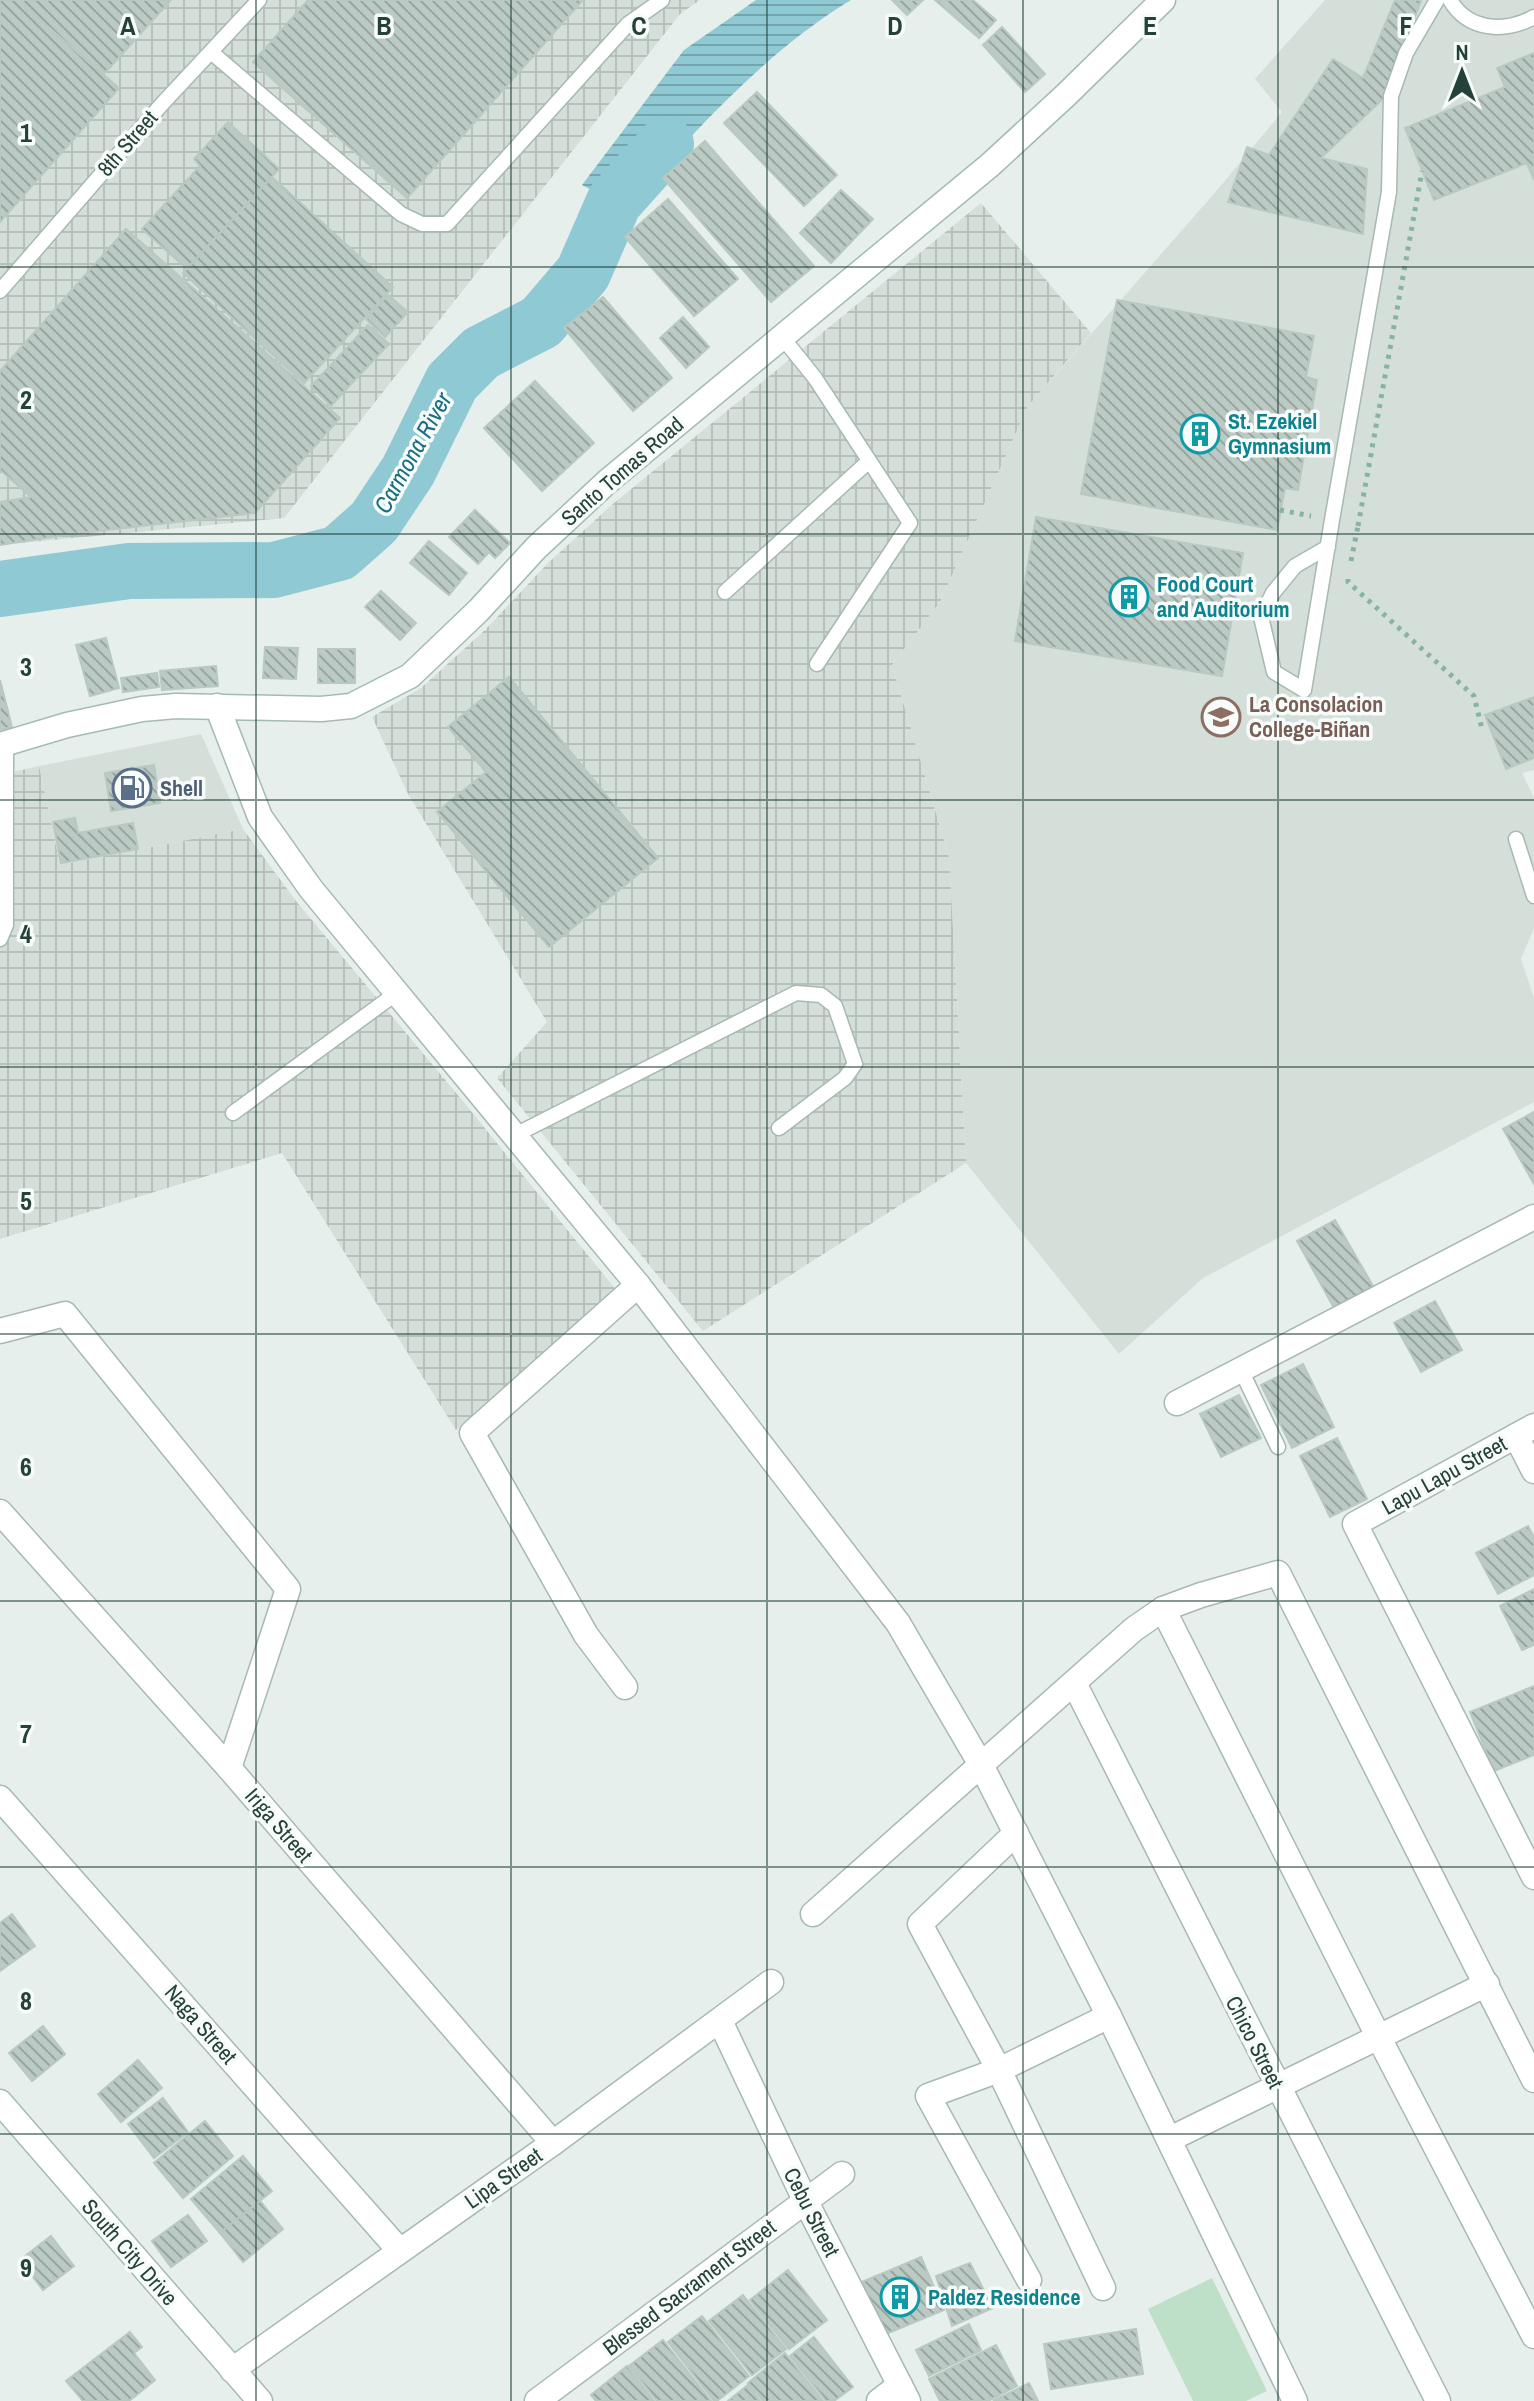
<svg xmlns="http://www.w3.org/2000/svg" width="1534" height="2401" viewBox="0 0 1534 2401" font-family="'Archivo Narrow',sans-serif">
	<defs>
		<pattern id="industrial-grid" width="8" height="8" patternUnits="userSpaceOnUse" patternTransform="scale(2)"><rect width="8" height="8" fill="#d4dfda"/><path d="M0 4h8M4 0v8" fill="none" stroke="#b6c1bc"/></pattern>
		<pattern id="water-rules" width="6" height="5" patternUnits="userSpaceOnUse" patternTransform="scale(2)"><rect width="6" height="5" fill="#8ec9d4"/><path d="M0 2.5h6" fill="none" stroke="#74a5ad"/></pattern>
		<pattern id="building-back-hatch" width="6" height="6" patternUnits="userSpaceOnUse" patternTransform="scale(2)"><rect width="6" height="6" fill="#bbcac4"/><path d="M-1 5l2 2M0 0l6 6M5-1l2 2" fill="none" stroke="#98a6a0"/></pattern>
	</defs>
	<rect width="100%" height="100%" fill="#e6efeb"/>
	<g fill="#d4dfda">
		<polygon points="1325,0 1534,0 1534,770 1522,773 1534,798 1534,928 1521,959 1534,998 1534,1102 1203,1278 1119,1354 966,1163 949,857 892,665 940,602 1028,406 1219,188 1282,112 1255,79"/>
		<polygon points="201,734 243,829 60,865 39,766"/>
	</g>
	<g fill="url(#industrial-grid)">
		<polygon points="0,0 700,0 680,14 284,518 0,545"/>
		<polygon points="981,203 1091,333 1028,406 940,602 892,665 949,857 966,1163 703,1331 497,1078 547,1022 408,794 372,717 421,688 485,630 548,563 614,503"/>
		<polygon points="39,766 60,865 243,829 296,901 462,1100 617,1291 456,1430 282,1153 0,1239 0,775"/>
	</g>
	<polygon fill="#bfe0c8" points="1212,2278 1267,2391 1246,2401 1193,2401 1148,2309"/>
	<path fill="url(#water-rules)" d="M756,0h95c-88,53 -158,134 -227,209l-10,-7 -32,-17 102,-135z"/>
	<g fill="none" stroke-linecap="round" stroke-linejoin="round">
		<polyline stroke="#8ec9d4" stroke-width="56" points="0,589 129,571 274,570 339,553 374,522 408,471 452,382 481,353 541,322 583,273 614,202 666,144"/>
	</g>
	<g fill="url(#building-back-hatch)" stroke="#b8c9c2" stroke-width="2">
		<polygon points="0,0 18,0 119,88 0,222"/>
		<polygon points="18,0 171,0 103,75"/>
		<polygon points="308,0 583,0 407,198 253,62"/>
		<polygon points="892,0 923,0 907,15"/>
		<polygon points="935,0 973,0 996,20 979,38"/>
		<polygon points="1395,0 1421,0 1389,93 1321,158 1367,169 1363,234 1228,202 1247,147 1269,155 1333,59 1363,78"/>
		<polygon points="1002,27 1045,74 1025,92 983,45"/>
		<polygon points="1534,53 1534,180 1527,163 1434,200 1405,128 1505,87 1497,68"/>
		<polygon points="757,92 837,175 804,206 724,123"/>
		<polygon points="228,122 279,169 187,269 142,229 200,166 194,159"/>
		<polygon points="705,141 814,266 771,302 663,178"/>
		<polygon points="272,177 393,287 304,383 183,273"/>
		<polygon points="841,190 873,219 831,263 800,233"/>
		<polygon points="668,199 738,279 694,316 625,237"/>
		<polygon points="126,229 340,418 255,513 72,534 0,545 0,502 31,497 0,470 0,371"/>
		<polygon points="388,295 408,312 385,337 366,319"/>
		<polygon points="603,297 672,378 633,411 564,328"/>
		<polygon points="1117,300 1314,336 1306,377 1317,380 1298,490 1285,488 1277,530 1081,494"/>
		<polygon points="683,317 709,347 686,368 660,338"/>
		<polygon points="368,325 389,344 351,384 331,365"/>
		<polygon points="331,365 351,384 331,406 311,386"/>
		<polygon points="535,381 594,443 542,491 484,428"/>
		<polygon points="475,510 510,543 495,558 489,552 478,564 449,537"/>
		<polygon points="1036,517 1243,553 1222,676 1015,641"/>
		<polygon points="429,541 467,573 449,595 410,563"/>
		<polygon points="381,591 416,623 400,640 365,607"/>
		<polygon points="106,638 119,688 90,696 76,645"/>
		<polygon points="265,647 298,648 296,679 263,678"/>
		<rect x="318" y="649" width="37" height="34"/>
		<polygon points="216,666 218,686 162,690 160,671"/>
		<polygon points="157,673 159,687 123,692 121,678"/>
		<polygon points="509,677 658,858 549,947 437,812 486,772 448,727"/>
		<polygon points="0,680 12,727 0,730"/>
		<polygon points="1534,697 1534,758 1506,769 1485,715"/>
		<polygon points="154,765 160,803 111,811 105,773"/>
		<polygon points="75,818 78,833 133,823 138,849 61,863 53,822"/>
		<polygon points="1534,1112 1534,1184 1503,1129"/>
		<polygon points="1335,1220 1373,1286 1334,1308 1297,1241"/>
		<polygon points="1435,1301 1462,1350 1421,1372 1394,1323"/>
		<polygon points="1303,1364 1334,1427 1292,1448 1261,1385"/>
		<polygon points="1239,1395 1261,1438 1221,1457 1200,1414"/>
		<polygon points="1337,1438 1367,1499 1330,1517 1300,1456"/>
		<polygon points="1528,1526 1534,1537 1534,1575 1498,1594 1476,1553"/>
		<polygon points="1534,1589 1534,1645 1522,1650 1500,1606"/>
		<polygon points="1534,1686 1534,1755 1494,1771 1470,1712"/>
		<polygon points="12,1914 35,1946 0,1971 0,1923"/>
		<polygon points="43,2026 65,2054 32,2081 9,2053"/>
		<polygon points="138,2060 162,2088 121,2122 98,2094"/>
		<polygon points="163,2098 188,2132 154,2158 128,2124"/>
		<polygon points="205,2121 233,2156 183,2198 154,2163"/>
		<polygon points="243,2156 272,2191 220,2233 191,2199"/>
		<polygon points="260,2201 283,2229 243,2262 220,2233"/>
		<polygon points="188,2215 207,2241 171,2267 152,2241"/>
		<polygon points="51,2236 74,2266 43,2290 20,2260"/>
		<polygon points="921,2257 944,2310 879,2337 857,2284"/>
		<polygon points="970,2263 993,2308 952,2326 936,2276"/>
		<polygon points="788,2270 827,2320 789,2349 750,2300"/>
		<polygon points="743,2295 786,2349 752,2375 709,2321"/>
		<polygon points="702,2316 749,2376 717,2401 714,2401 668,2342"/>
		<polygon points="969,2324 981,2350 929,2376 916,2350"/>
		<polygon points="1136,2329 1143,2374 1051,2389 1044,2344"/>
		<polygon points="130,2332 142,2347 134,2353 155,2380 129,2401 83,2401 66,2381"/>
		<polygon points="814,2337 853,2387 834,2401 826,2401 790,2356"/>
		<polygon points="663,2340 711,2401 657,2401 629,2366"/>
		<polygon points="996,2345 1017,2386 988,2401 940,2401 929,2379"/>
		<polygon points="785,2353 823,2401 763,2401 748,2383"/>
		<polygon points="627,2366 654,2401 596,2401 591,2395"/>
		<polygon points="1029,2383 1038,2401 993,2401"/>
		<polygon points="748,2385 760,2401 728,2401"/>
	</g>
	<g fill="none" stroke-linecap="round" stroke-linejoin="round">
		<g stroke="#a8b8b2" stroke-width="17">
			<g id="lane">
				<path d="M1450,0c18,31 55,33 84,17"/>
				<polyline points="211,52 401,214 422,224 447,224 628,24 662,0"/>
				<polyline points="0,291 162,104 259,0"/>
				<polyline points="782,337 815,378 910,523 817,664"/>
				<polyline points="1328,547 1295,566 1273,593 1261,617 1274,672 1304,690 1332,520 1389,192 1391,96 1406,53 1437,0"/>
				<polyline points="725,592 869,461"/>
				<polyline points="1516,839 1534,896"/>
				<polyline points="0,939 6,925 6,743"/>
				<polyline points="233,1113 398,992"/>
				<polyline points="515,1135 796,993 821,995 835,1006 855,1064 845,1078 779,1128"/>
				<polyline points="1240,1368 1278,1447"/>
			</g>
		</g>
		<g stroke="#a8b8b2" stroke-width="27">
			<g id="street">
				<polyline points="217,706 260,817 311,889 638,1285 898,1623 980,1763 1109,2016 1295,2401"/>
				<polyline points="0,1331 65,1314 288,1589 229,1768"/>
				<polyline points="1177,1403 1534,1217"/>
				<polyline points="1534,1426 1355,1524 1534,1877"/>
				<polyline points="1516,1436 1534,1471"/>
				<polyline points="0,1512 229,1768 553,2143"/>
				<polyline points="1163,1609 1378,2036 1534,2336"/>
				<polyline points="1074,1683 1438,2401"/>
				<polyline points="625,1687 586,1635 472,1433 638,1285"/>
				<polyline points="0,1798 400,2251"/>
				<polyline points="1016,1833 920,1924 999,2070 1103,2288"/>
				<polyline points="813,1914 1134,1629 1163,1609 1201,1595 1278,1573 1534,2080"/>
				<polyline points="720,2021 805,2200 908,2401"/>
				<polyline points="1170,2139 1487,1984"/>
				<polyline points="1029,2280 928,2096 999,2070 1109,2016"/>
				<polyline points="232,2370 553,2143 771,1982"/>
				<polyline points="537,2401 842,2174"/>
				<polyline points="879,2401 900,2385"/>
			</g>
		</g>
		<g stroke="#a4bbb3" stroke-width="27">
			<g id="secondary">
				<polyline points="0,745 67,725 142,709 176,706 321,709 351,706 410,676 479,610 536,548 608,481 990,165 1066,95 1163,0"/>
				<polyline points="0,2102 260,2401"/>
			</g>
		</g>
		<g stroke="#86b3a5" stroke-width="5" stroke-dasharray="4 6" stroke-linecap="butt">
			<polyline points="1280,510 1311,516"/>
			<polyline points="1358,526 1422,171"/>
			<polyline points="1351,561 1358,526 1356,525"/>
			<polyline points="1348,579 1348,582 1474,696 1482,729"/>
		</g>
		<use href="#lane" stroke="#fff" stroke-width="14"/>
		<use href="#street" stroke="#fff" stroke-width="24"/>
		<use href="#secondary" stroke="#fff" stroke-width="24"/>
	</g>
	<path fill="none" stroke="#24423a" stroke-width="2" stroke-opacity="0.55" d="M256,0v2401M511,0v2401M767,0v2401M1023,0v2401M1278,0v2401M0,267h1534M0,534h1534M0,800h1534M0,1067h1534M0,1334h1534M0,1601h1534M0,1867h1534M0,2134h1534"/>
	<defs>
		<g id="building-ring" transform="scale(2)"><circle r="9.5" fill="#f7fbf9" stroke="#0f9aa8" stroke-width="1.5"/><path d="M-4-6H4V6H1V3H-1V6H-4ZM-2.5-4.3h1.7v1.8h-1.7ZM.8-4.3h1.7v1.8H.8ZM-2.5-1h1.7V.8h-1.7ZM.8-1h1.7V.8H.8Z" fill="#0f9aa8"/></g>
		<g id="university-ring" transform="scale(2)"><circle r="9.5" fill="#f7fbf9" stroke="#8d6e63" stroke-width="1.5"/><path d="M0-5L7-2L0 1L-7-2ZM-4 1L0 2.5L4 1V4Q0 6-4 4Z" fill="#8d6e63"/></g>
		<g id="fuel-ring" transform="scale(2)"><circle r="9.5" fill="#f7fbf9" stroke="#5c6f8a" stroke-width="1.5"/><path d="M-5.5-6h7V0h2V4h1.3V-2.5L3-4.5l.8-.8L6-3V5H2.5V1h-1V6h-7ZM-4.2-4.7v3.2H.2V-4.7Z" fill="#5c6f8a"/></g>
	</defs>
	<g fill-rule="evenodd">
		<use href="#building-ring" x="1200" y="434"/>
		<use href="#building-ring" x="1129" y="597"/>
		<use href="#university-ring" x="1221" y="717"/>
		<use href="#fuel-ring" x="132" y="788"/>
		<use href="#building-ring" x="900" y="2297"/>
	</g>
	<g text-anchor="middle" stroke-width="7" stroke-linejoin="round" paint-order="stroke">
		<g font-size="22" fill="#24423a" stroke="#f7fbf9">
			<text transform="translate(127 143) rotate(-49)" y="8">8th Street</text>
			<text transform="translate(622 471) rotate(-41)" y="8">Santo Tomas Road</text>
			<text transform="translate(1444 1475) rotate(-29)" y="8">Lapu Lapu Street</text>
			<text transform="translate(279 1825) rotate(49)" y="8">Iriga Street</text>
			<text transform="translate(201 2024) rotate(49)" y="8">Naga Street</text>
			<text transform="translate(1255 2042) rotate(63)" y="8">Chico Street</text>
			<text transform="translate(503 2178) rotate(-35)" y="8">Lipa Street</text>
			<text transform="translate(812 2212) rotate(63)" y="8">Cebu Street</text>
			<text transform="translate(130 2252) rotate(49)" y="8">South City Drive</text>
			<text transform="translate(689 2287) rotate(-37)" y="8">Blessed Sacrament Street</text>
		</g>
		<g font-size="22" font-weight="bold" fill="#0d838f" stroke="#f7fbf9" text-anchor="start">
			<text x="1228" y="429">St. Ezekiel<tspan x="1228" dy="25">Gymnasium</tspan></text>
			<text x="1157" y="592">Food Court<tspan x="1157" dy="25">and Auditorium</tspan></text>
			<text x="928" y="2305">Paldez Residence</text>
		</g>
		<g font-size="22" font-weight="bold" fill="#785e54" stroke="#f7fbf9" text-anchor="start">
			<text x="1249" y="712">La Consolacion<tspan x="1249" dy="25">College-Biñan</tspan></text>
		</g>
		<g font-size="22" font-weight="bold" fill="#4e5e75" stroke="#f7fbf9" text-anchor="start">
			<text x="160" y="796">Shell</text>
		</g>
		<g font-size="24" font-style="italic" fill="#1c6f80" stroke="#f7fbf9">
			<text transform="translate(413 453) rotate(-61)" y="8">Carmona River</text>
		</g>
	</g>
	<g font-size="26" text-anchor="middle" font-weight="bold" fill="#24423a" stroke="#f7fbf9" stroke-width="7" stroke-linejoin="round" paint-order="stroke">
		<text x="128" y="35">A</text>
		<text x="384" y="35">B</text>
		<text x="639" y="35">C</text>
		<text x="895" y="35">D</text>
		<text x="1150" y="35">E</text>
		<text x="1406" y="35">F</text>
		<text x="26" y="142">1</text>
		<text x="26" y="409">2</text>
		<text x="26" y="676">3</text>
		<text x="26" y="943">4</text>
		<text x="26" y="1210">5</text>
		<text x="26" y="1476">6</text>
		<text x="26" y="1743">7</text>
		<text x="26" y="2010">8</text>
		<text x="26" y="2277">9</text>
	</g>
	<g transform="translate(1462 72)" stroke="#f7fbf9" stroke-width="6" paint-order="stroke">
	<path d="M0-6L14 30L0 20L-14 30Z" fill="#24423a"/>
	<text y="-12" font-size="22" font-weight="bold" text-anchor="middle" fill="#24423a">N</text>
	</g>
</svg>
